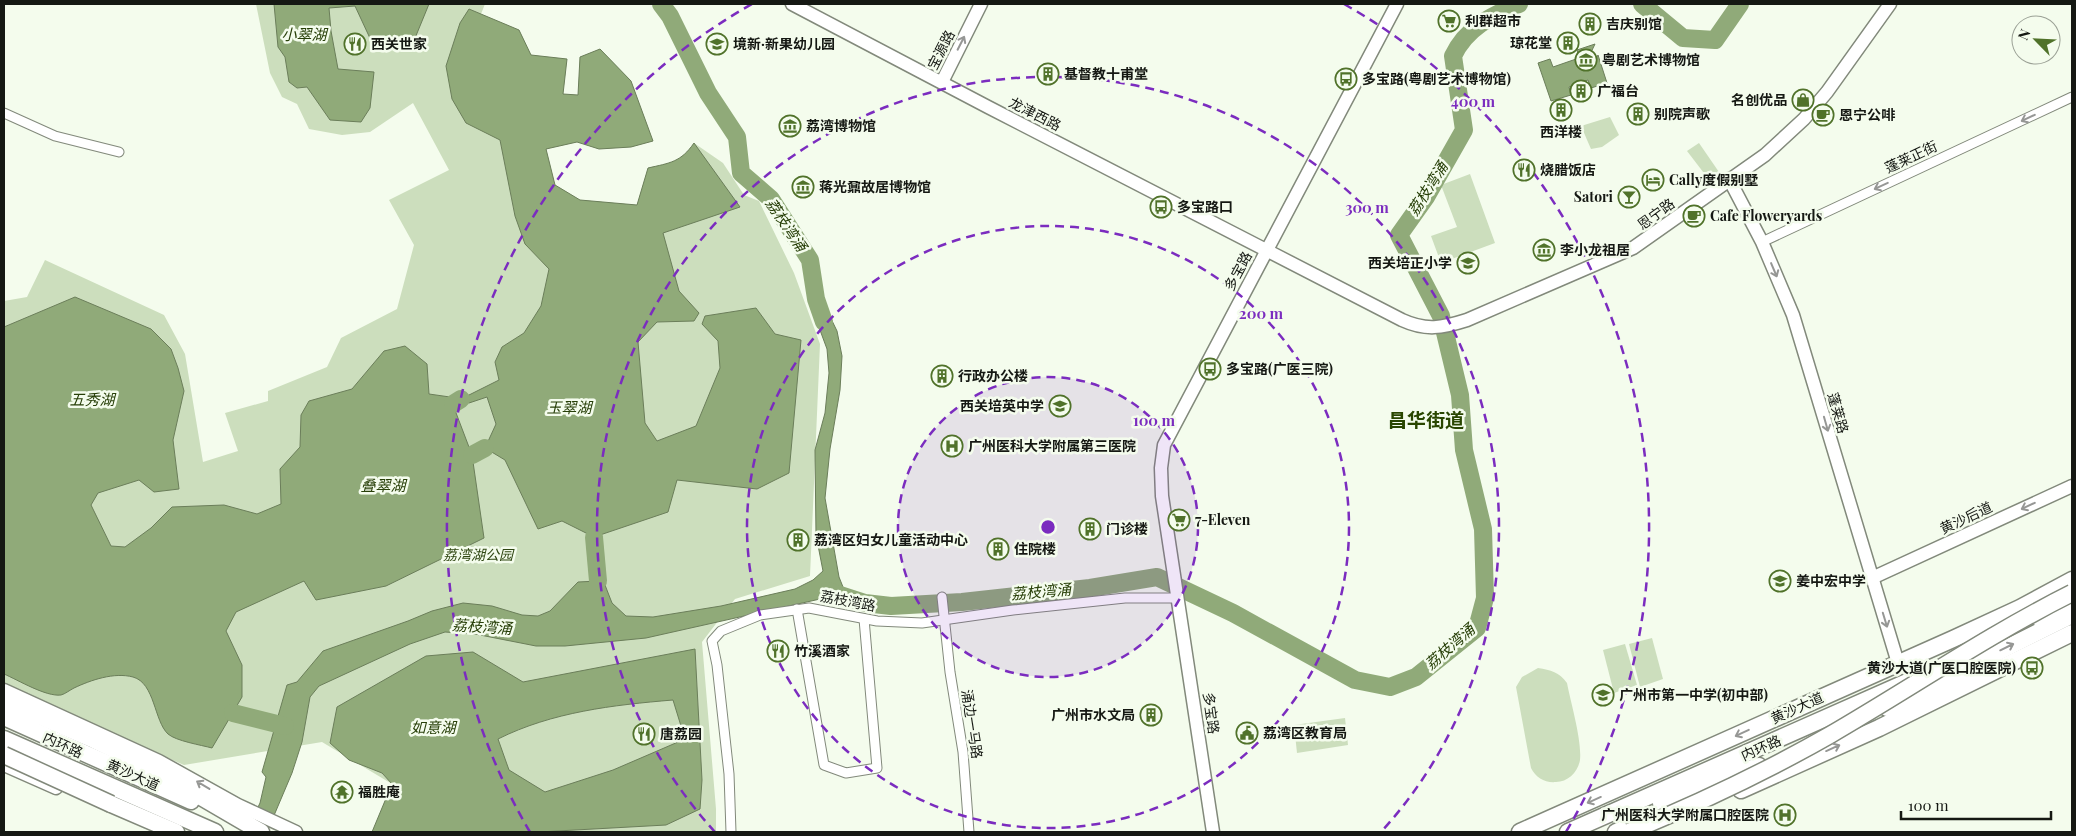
<svg xmlns="http://www.w3.org/2000/svg" width="2076" height="836" viewBox="0 0 2076 836" font-family="'Playfair Display','Noto Sans SC',serif">
	<rect width="100%" height="100%" fill="#f4fced"/>
	<g fill="#ccdebd">
		<path d="M256,4h229l-4,10 38,16 12,25 36,4 -4,35 15,1 2,-38 20,-8 31,32 22,60 -22,6 -32,2 -22,-7 -31,7 9,36 25,15 57,5 11,-37c23,-6 32,-5 46,-25l29,20 21,32 15,6 35,72 26,71 -10,232 -75,23 -33,43 14,167v23h-344l20,-48 -70,-42 -138,23 -180,-78v-386l23,-4 18,-37 119,55 21,39 18,108 35,-11 -13,-38 43,-12v-10l59,-24 14,-29 56,-29 17,-64 -25,-45 60,-30 -36,-67 -43,29 -28,3 -33,-6 -12,-25 -15,-7 -12,-24z"/>
		<polygon points="1610,117 1619,135 1602,147 1591,149 1581,126"/>
		<polygon points="1699,143 1721,175 1710,181 1687,151"/>
		<polygon points="1470,174 1495,243 1441,263 1431,236 1457,227 1441,185"/>
		<polygon points="1652,638 1663,679 1640,687 1629,644"/>
		<polygon points="1625,644 1637,685 1614,693 1603,650"/>
		<path d="M1538,668c13,2 21,4 29,15 4,21 15,57 13,77 -2,12 -12,22 -24,22 -11,1 -20,-4 -25,-14l-15,-81 6,-10z"/>
		<polygon points="1345,718 1348,745 1297,753 1294,725"/>
	</g>
	<g fill="#90aa79" stroke="#6b7e5a" fill-rule="evenodd">
		<polygon points="274,4 429,4 413,43 375,49 355,6 329,8 331,31 338,69 374,72 370,108 361,122 330,120 307,87 297,88 289,82 285,57 278,47"/>
		<path d="M469,9l50,21 12,25 36,4 -4,35 15,1 2,-38 20,-8 31,32 22,60 -22,6 -32,2 -22,-7 -31,7 9,36 25,15 57,5 11,-37c22,-5 33,-6 46,-25l46,64 -77,26 16,58 20,22 -5,8 -37,1 -19,20 7,81 12,18 39,-15 24,-58 -2,-27 -16,-17 3,-8 51,-8 19,26 26,6 -12,133 -32,16 -80,-9 -9,32 -74,25 -32,-16 -24,8 -33,-69 -20,-12 11,-24 -9,-27 -18,6 -8,-4 38,-19 -4,-18 7,-15 22,-14 17,-27 8,-37 -24,-25 -10,-28 -15,-76 -34,-17 -14,-24 -6,-33 14,-43z"/>
		<polygon points="1595,44 1585,65 1591,68 1598,55 1607,83 1591,88 1588,80 1569,87 1571,95 1551,101 1538,63 1550,59 1553,67 1579,58 1577,50"/>
		<polygon points="820,296 837,331 842,356 840,390 830,449 825,498 839,577 843,587 835,600 829,597 646,638 565,646 536,646 475,634 445,632 410,644 319,686 310,697 302,742 292,773 267,832 246,832 260,803 266,777 262,772 287,685 297,682 323,651 408,621 432,611 463,603 492,606 522,615 538,616 550,611 578,582 598,581 605,585 612,603 626,616 653,617 721,606 795,589 813,580 823,571 816,535 815,450 825,413 829,373 827,349 810,303"/>
		<path d="M75,297l76,32 20,20 7,19 6,23 -11,49 6,49 -25,3 -15,-12 -41,13 -7,12 20,41 14,1 26,-19 21,-21 52,-2 33,9 24,-10 -1,-35 20,-22 1,-32 8,-14 43,-12 32,-38 21,-5 22,18 2,30 21,3 22,58 12,83 -98,48 -70,14 -12,-19 -68,31 -10,19 16,34v32l-30,51c-11,-3 -36,-7 -44,-14 -14,-13 -13,-51 -35,-57 -19,-5 -42,3 -59,11 -4,2 -9,6 -13,7 -15,2 -43,-15 -57,-21v-347z"/>
		<path d="M695,649l7,131 -2,29 -34,16 -127,7h-167l20,-48 -10,-11 -33,-13 -19,-17 7,-36 89,-51 47,-4 50,30zM673,700l12,39 -72,31 -68,22 -36,-22 -11,-31c54,-27 115,-34 175,-39z"/>
	</g>
	<g fill="none" stroke-linecap="round" stroke-linejoin="round">
		<g stroke="#90aa79" stroke-width="18">
			<polyline points="661,4 670,16 708,93 737,137 741,173 771,199 810,260 816,299 824,322"/>
			<polyline points="1642,4 1683,38 1715,40 1740,4"/>
			<polyline points="453,404 461,399"/>
			<polyline points="472,455 485,448"/>
			<polyline points="594,537 598,581"/>
			<path d="M828,591l37,12 26,3 71,-4 128,-14 67,-11 76,36 122,67 35,7 26,-10 61,-49 8,-30 -2,-69 -19,-79 -4,-55 -19,-79 -42,-81 27,-38 38,-67 -11,-74c13,-28 38,-40 66,-52"/>
			<polyline points="233,713 285,726"/>
		</g>
		<g stroke="#82897b" stroke-width="11">
			<g id="street">
				<polyline points="4,113 55,136 119,152"/>
				<polyline points="1762,242 2072,97"/>
				<polyline points="942,597 950,672 963,752 969,832"/>
				<polyline points="797,609 824,765 846,773 877,768 864,619"/>
				<polyline points="731,832 729,774 717,665 712,641 721,631 760,615 809,608 877,621 922,623 1013,610 1125,598 1178,598"/>
			</g>
		</g>
		<g stroke="#82897b" stroke-width="15">
			<g id="secondary">
				<path d="M792,4l196,103 414,213c24,11 40,8 65,0l166,-72 132,-93 39,-36 23,-27 63,-88"/>
				<polyline points="942,82 981,4"/>
				<polyline points="1729,179 1762,242 1793,315 1898,663"/>
				<polyline points="1872,578 2072,486"/>
				<polyline points="4,690 159,761 238,805 296,832"/>
				<polyline points="4,765 56,788"/>
				<polyline points="1213,832 1162,496 1161,468 1164,445 1397,4"/>
			</g>
		</g>
		<g stroke="#82897b" stroke-width="19">
			<g id="highway">
				<polyline points="2039,618 2072,603"/>
				<polyline points="4,701 94,740 148,766 261,832"/>
				<polyline points="1887,708 2072,615"/>
				<polyline points="4,717 191,801"/>
				<polyline points="4,739 215,832"/>
				<polyline points="1741,790 1879,728 2072,633"/>
				<polyline points="1661,803 1729,775 1759,766"/>
				<polyline points="111,804 176,832"/>
				<polyline points="1520,832 1953,639 2020,608 2072,580"/>
				<polyline points="1568,832 1907,682"/>
				<polyline points="1616,832 1642,821"/>
			</g>
		</g>
		<use href="#street" stroke="#fff" stroke-width="9"/>
		<use href="#secondary" stroke="#fff" stroke-width="12"/>
		<use href="#highway" stroke="#fff" stroke-width="16"/>
		<g stroke="#82897b" stroke-width="19" stroke-linecap="butt">
			<g id="highway-bridge">
				<polyline points="4,755 111,804"/>
				<path d="M1629,832c68,-28 136,-60 201,-97 81,-47 158,-100 242,-142"/>
			</g>
		</g>
		<use href="#highway-bridge" stroke="#fff" stroke-width="16"/>
	</g>
	<defs><path id="oneway-shaft" d="M-6 0H5M1.5-3L5.5 0L1.5 3" fill="none" stroke-width="1.6" stroke-linecap="round" stroke-linejoin="round" transform="scale(1.25)"/></defs>
	<g stroke="#969795">
		<use href="#oneway-shaft" transform="translate(961 43) rotate(-63)"/>
		<use href="#oneway-shaft" transform="translate(2028 118) rotate(155)"/>
		<use href="#oneway-shaft" transform="translate(1881 186) rotate(155)"/>
		<use href="#oneway-shaft" transform="translate(1774 270) rotate(67)"/>
		<use href="#oneway-shaft" transform="translate(1826 424) rotate(74)"/>
		<use href="#oneway-shaft" transform="translate(2028 506) rotate(155)"/>
		<use href="#oneway-shaft" transform="translate(1885 620) rotate(73)"/>
		<use href="#oneway-shaft" transform="translate(2007 647) rotate(-26)"/>
		<use href="#oneway-shaft" transform="translate(1742 733) rotate(155)"/>
		<use href="#oneway-shaft" transform="translate(1833 748) rotate(-24)"/>
		<use href="#oneway-shaft" transform="translate(203 785) rotate(-149)"/>
		<use href="#oneway-shaft" transform="translate(1594 800) rotate(156)"/>
	</g>
	<circle cx="1048" cy="527" r="150" fill="#7b2cbf" fill-opacity=".12"/>
	<g fill="none" stroke="#7b2cbf" stroke-width="2.5" stroke-dasharray="9 6">
		<circle cx="1048" cy="527" r="150"/>
		<circle cx="1048" cy="527" r="301"/>
		<path d="M715 832A451 451 0 1 1 1381 832"/>
		<path d="M530 832A601 601 0 0 1 752 4M1344 4A601 601 0 0 1 1566 832"/>
	</g>
	<defs>
		<g id="supermarket-ring" transform="scale(1.125)"><circle r="9.5" fill="#f4fced" stroke="#50722a" stroke-width="1.5"/><path d="M-6-5.5h2.5l.6 2H6L4.5 2H-2.5L-4.4-4H-6ZM-1.5 3.2a1.3 1.3 0 1 0 .1 0ZM3 3.2a1.3 1.3 0 1 0 .1 0Z" fill="#50722a"/></g>
		<g id="building-ring" transform="scale(1.125)"><circle r="9.5" fill="#f4fced" stroke="#50722a" stroke-width="1.5"/><path d="M-4-6H4V6H1V3H-1V6H-4ZM-2.5-4.3h1.7v1.8h-1.7ZM.8-4.3h1.7v1.8H.8ZM-2.5-1h1.7V.8h-1.7ZM.8-1h1.7V.8H.8Z" fill="#50722a"/></g>
		<g id="restaurant-ring" transform="scale(1.125)"><circle r="9.5" fill="#f4fced" stroke="#50722a" stroke-width="1.5"/><path d="M-5-6h1v4h1v-4h1v4h1v-4h1v5L-1.5 .5V6h-2V.5L-5-1ZM5-6V6H3V1.5H1.5Q1.5-4 5-6Z" fill="#50722a"/></g>
		<g id="school-ring" transform="scale(1.125)"><circle r="9.5" fill="#f4fced" stroke="#50722a" stroke-width="1.5"/><path d="M0-5L7-2L0 1L-7-2ZM-4 1L0 2.5L4 1V4Q0 6-4 4Z" fill="#50722a"/></g>
		<g id="museum-ring" transform="scale(1.125)"><circle r="9.5" fill="#f4fced" stroke="#50722a" stroke-width="1.5"/><path d="M0-6L6-3V-2H-6V-3ZM-5-1h2V3h-2ZM-1-1h2V3h-2ZM3-1h2V3H3ZM-6 4H6V6H-6Z" fill="#50722a"/></g>
		<g id="bus-ring" transform="scale(1.125)"><circle r="9.5" fill="#f4fced" stroke="#50722a" stroke-width="1.5"/><path d="M-5-6H5V4H4V6H2V4H-2V6H-4V4H-5ZM-3.5-4V0h7V-4ZM-3.5 1.2v1.5H-2V1.2ZM2 1.2v1.5H3.5V1.2Z" fill="#50722a"/></g>
		<g id="shop-ring" transform="scale(1.125)"><circle r="9.5" fill="#f4fced" stroke="#50722a" stroke-width="1.5"/><path d="M-5-2.5h2.3a2.7 3.5 0 0 1 5.4 0H5L5.5 6h-11ZM-1.5-2.5h3a1.5 2.3 0 0 0-3 0Z" fill="#50722a"/></g>
		<g id="cafe-ring" transform="scale(1.125)"><circle r="9.5" fill="#f4fced" stroke="#50722a" stroke-width="1.5"/><path d="M-5.5-4.5H6V0H3Q3 3.5 0 3.5H-2.5Q-5.5 3.5-5.5 0ZM3-3.2v2h1.7v-2ZM-6 4.5H4V6H-6Z" fill="#50722a"/></g>
		<g id="hotel-ring" transform="scale(1.125)"><circle r="9.5" fill="#f4fced" stroke="#50722a" stroke-width="1.5"/><path d="M-6-4.5h1.5V1H6V5H4.5V3h-9V5H-6ZM-4 0a1.8 1.8 0 1 1 3.6 0ZM.5 0V-2.5h3Q6-2.5 6 0Z" fill="#50722a"/></g>
		<g id="bar-ring" transform="scale(1.125)"><circle r="9.5" fill="#f4fced" stroke="#50722a" stroke-width="1.5"/><path d="M-6-5H6L.8 .8V4.5H3.5V6h-7V4.5H-.8V.8Z" fill="#50722a"/></g>
		<g id="hospital-ring" transform="scale(1.125)"><circle r="9.5" fill="#f4fced" stroke="#50722a" stroke-width="1.5"/><path d="M-5-5h3v3.5h4V-5h3V5h-3V1.5h-4V5h-3Z" fill="#50722a"/></g>
		<g id="civic-ring" transform="scale(1.125)"><circle r="9.5" fill="#f4fced" stroke="#50722a" stroke-width="1.5"/><path d="M-.6-6.5H3V-4.5H.6V-3L4-1V1h2V6H-6V1h2V-1L-.6-3ZM-1.2 2.5V6h2.4V2.5Z" fill="#50722a"/></g>
		<g id="temple-ring" transform="scale(1.125)"><circle r="9.5" fill="#f4fced" stroke="#50722a" stroke-width="1.5"/><path d="M0-6L5-2H3V0L6.5 2.5H4V6H1.5V3h-3V6H-4V2.5H-6.5L-3 0V-2H-5Z" fill="#50722a"/></g>
	</defs>
	<g fill-rule="evenodd">
		<use href="#supermarket-ring" x="1449" y="21"/>
		<use href="#building-ring" x="1590" y="24"/>
		<use href="#building-ring" x="1568" y="43"/>
		<use href="#restaurant-ring" x="355" y="44"/>
		<use href="#school-ring" x="717" y="44"/>
		<use href="#museum-ring" x="1586" y="60"/>
		<use href="#building-ring" x="1048" y="74"/>
		<use href="#bus-ring" x="1346" y="79"/>
		<use href="#building-ring" x="1581" y="91"/>
		<use href="#shop-ring" x="1803" y="100"/>
		<use href="#building-ring" x="1561" y="110"/>
		<use href="#building-ring" x="1638" y="114"/>
		<use href="#cafe-ring" x="1823" y="115"/>
		<use href="#museum-ring" x="790" y="126"/>
		<use href="#restaurant-ring" x="1524" y="170"/>
		<use href="#hotel-ring" x="1653" y="180"/>
		<use href="#museum-ring" x="803" y="187"/>
		<use href="#bar-ring" x="1629" y="197"/>
		<use href="#bus-ring" x="1161" y="207"/>
		<use href="#cafe-ring" x="1694" y="216"/>
		<use href="#museum-ring" x="1544" y="250"/>
		<use href="#school-ring" x="1468" y="263"/>
		<use href="#bus-ring" x="1210" y="369"/>
		<use href="#building-ring" x="942" y="376"/>
		<use href="#school-ring" x="1060" y="406"/>
		<use href="#hospital-ring" x="952" y="446"/>
		<use href="#supermarket-ring" x="1179" y="520"/>
		<use href="#building-ring" x="1090" y="529"/>
		<use href="#building-ring" x="798" y="540"/>
		<use href="#building-ring" x="998" y="549"/>
		<use href="#school-ring" x="1780" y="581"/>
		<use href="#restaurant-ring" x="778" y="651"/>
		<use href="#bus-ring" x="2032" y="668"/>
		<use href="#school-ring" x="1603" y="695"/>
		<use href="#building-ring" x="1151" y="715"/>
		<use href="#civic-ring" x="1247" y="733"/>
		<use href="#restaurant-ring" x="644" y="734"/>
		<use href="#temple-ring" x="342" y="792"/>
		<use href="#hospital-ring" x="1785" y="815"/>
	</g>
	<g text-anchor="middle" stroke-width="5" stroke-linejoin="round" paint-order="stroke">
		<g font-size="14" font-weight="bold" fill="#151813" stroke="#f4fced" text-anchor="start">
			<text x="1465" y="26">利群超市</text>
			<text x="1606" y="29">吉庆别馆</text>
			<text x="1552" y="48" text-anchor="end">琼花堂</text>
			<text x="371" y="49">西关世家</text>
			<text x="733" y="49">境新·新果幼儿园</text>
			<text x="1602" y="65">粤剧艺术博物馆</text>
			<text x="1064" y="79">基督教十甫堂</text>
			<text x="1362" y="84">多宝路(粤剧艺术博物馆)</text>
			<text x="1597" y="96">广福台</text>
			<text x="1787" y="105" text-anchor="end">名创优品</text>
			<text x="1654" y="119">别院声歌</text>
			<text x="1839" y="120">恩宁公啡</text>
			<text x="806" y="131">荔湾博物馆</text>
			<text x="1561" y="137" text-anchor="middle">西洋楼</text>
			<text x="1540" y="175">烧腊饭店</text>
			<text x="1669" y="185">Cally度假别墅</text>
			<text x="819" y="192">蒋光鼐故居博物馆</text>
			<text x="1613" y="202" text-anchor="end">Satori</text>
			<text x="1177" y="212">多宝路口</text>
			<text x="1710" y="221">Cafe Floweryards</text>
			<text x="1560" y="255">李小龙祖居</text>
			<text x="1452" y="268" text-anchor="end">西关培正小学</text>
			<text x="1226" y="374">多宝路(广医三院)</text>
			<text x="958" y="381">行政办公楼</text>
			<text x="1044" y="411" text-anchor="end">西关培英中学</text>
			<text x="968" y="451">广州医科大学附属第三医院</text>
			<text x="1195" y="525">7-Eleven</text>
			<text x="1106" y="534">门诊楼</text>
			<text x="814" y="545">荔湾区妇女儿童活动中心</text>
			<text x="1014" y="554">住院楼</text>
			<text x="1796" y="586">姜中宏中学</text>
			<text x="794" y="656">竹溪酒家</text>
			<text x="2016" y="673" text-anchor="end">黄沙大道(广医口腔医院)</text>
			<text x="1619" y="700">广州市第一中学(初中部)</text>
			<text x="1135" y="720" text-anchor="end">广州市水文局</text>
			<text x="1263" y="738">荔湾区教育局</text>
			<text x="660" y="739">唐荔园</text>
			<text x="358" y="797">福胜庵</text>
			<text x="1769" y="820" text-anchor="end">广州医科大学附属口腔医院</text>
		</g>
		<g font-size="14" fill="#151813" stroke="#f4fced">
			<text transform="translate(941 50) rotate(-63)" y="5">宝源路</text>
			<text transform="translate(1035 114) rotate(27)" y="5">龙津西路</text>
			<text transform="translate(1911 157) rotate(-25)" y="5">蓬莱正街</text>
			<text transform="translate(1656 214) rotate(-36)" y="5">恩宁路</text>
			<text transform="translate(1238 271) rotate(-62)" y="5">多宝路</text>
			<text transform="translate(1838 413) rotate(74)" y="5">蓬莱路</text>
			<text transform="translate(1966 518) rotate(-25)" y="5">黄沙后道</text>
			<text transform="translate(848 601) rotate(11)" y="5">荔枝湾路</text>
			<text transform="translate(1797 708) rotate(-24)" y="5">黄沙大道</text>
			<text transform="translate(1211 713) rotate(82)" y="5">多宝路</text>
			<text transform="translate(972 724) rotate(81)" y="5">涌边一马路</text>
			<text transform="translate(63 745) rotate(24)" y="5">内环路</text>
			<text transform="translate(1761 748) rotate(-24)" y="5">内环路</text>
			<text transform="translate(133 775) rotate(24)" y="5">黄沙大道</text>
		</g>
		<g font-size="14" font-style="italic" fill="#2e4611" stroke="#f4fced">
			<text x="478" y="560">荔湾湖公园</text>
		</g>
		<g font-size="15" font-style="italic" fill="#273f08" stroke="#f4fced">
			<text x="304" y="40">小翠湖</text>
			<text transform="translate(1428 189) rotate(-58)" y="5">荔枝湾涌</text>
			<text transform="translate(786 225) rotate(56)" y="5">荔枝湾涌</text>
			<text x="92" y="405">五秀湖</text>
			<text x="569" y="413">玉翠湖</text>
			<text x="383" y="491">叠翠湖</text>
			<text transform="translate(1041 592) rotate(-5)" y="5">荔枝湾涌</text>
			<text transform="translate(482 627) rotate(4)" y="5">荔枝湾涌</text>
			<text transform="translate(1450 647) rotate(-41)" y="5">荔枝湾涌</text>
			<text x="433" y="733">如意湖</text>
		</g>
		<g font-size="19" font-weight="bold" fill="#294600" stroke="#f4fced">
			<text x="1426" y="427">昌华街道</text>
		</g>
	</g>
	<circle cx="1048" cy="527" r="8" fill="#7b2cbf" stroke="#f4fced" stroke-width="2.5"/>
	<g font-size="15" text-anchor="middle" font-weight="bold" fill="#7b2cbf" stroke="#f4fced" stroke-width="5" stroke-linejoin="round" paint-order="stroke">
		<text x="1473" y="107">400 m</text>
		<text x="1367" y="213">300 m</text>
		<text x="1261" y="319">200 m</text>
		<text x="1154" y="426">100 m</text>
	</g>
	<rect width="2076" height="836" fill="none" stroke="#151813" stroke-width="10"/>
	<g transform="translate(2036 40) rotate(294)"><circle r="24" fill="#f4fced" stroke="#9ba196"/>
	<path d="M0-4L9 19L0 12L-9 19Z" fill="#50722a"/>
	<text y="-8" font-size="14" font-weight="bold" text-anchor="middle" fill="#151813">N</text>
	</g>
	<path d="M1901 811v8h150v-8" fill="none" stroke="#151813" stroke-width="2.5"/>
	<text x="1908" y="811" font-size="15" fill="#151813" stroke="#f4fced" stroke-width="4" paint-order="stroke">100 m</text>
</svg>
